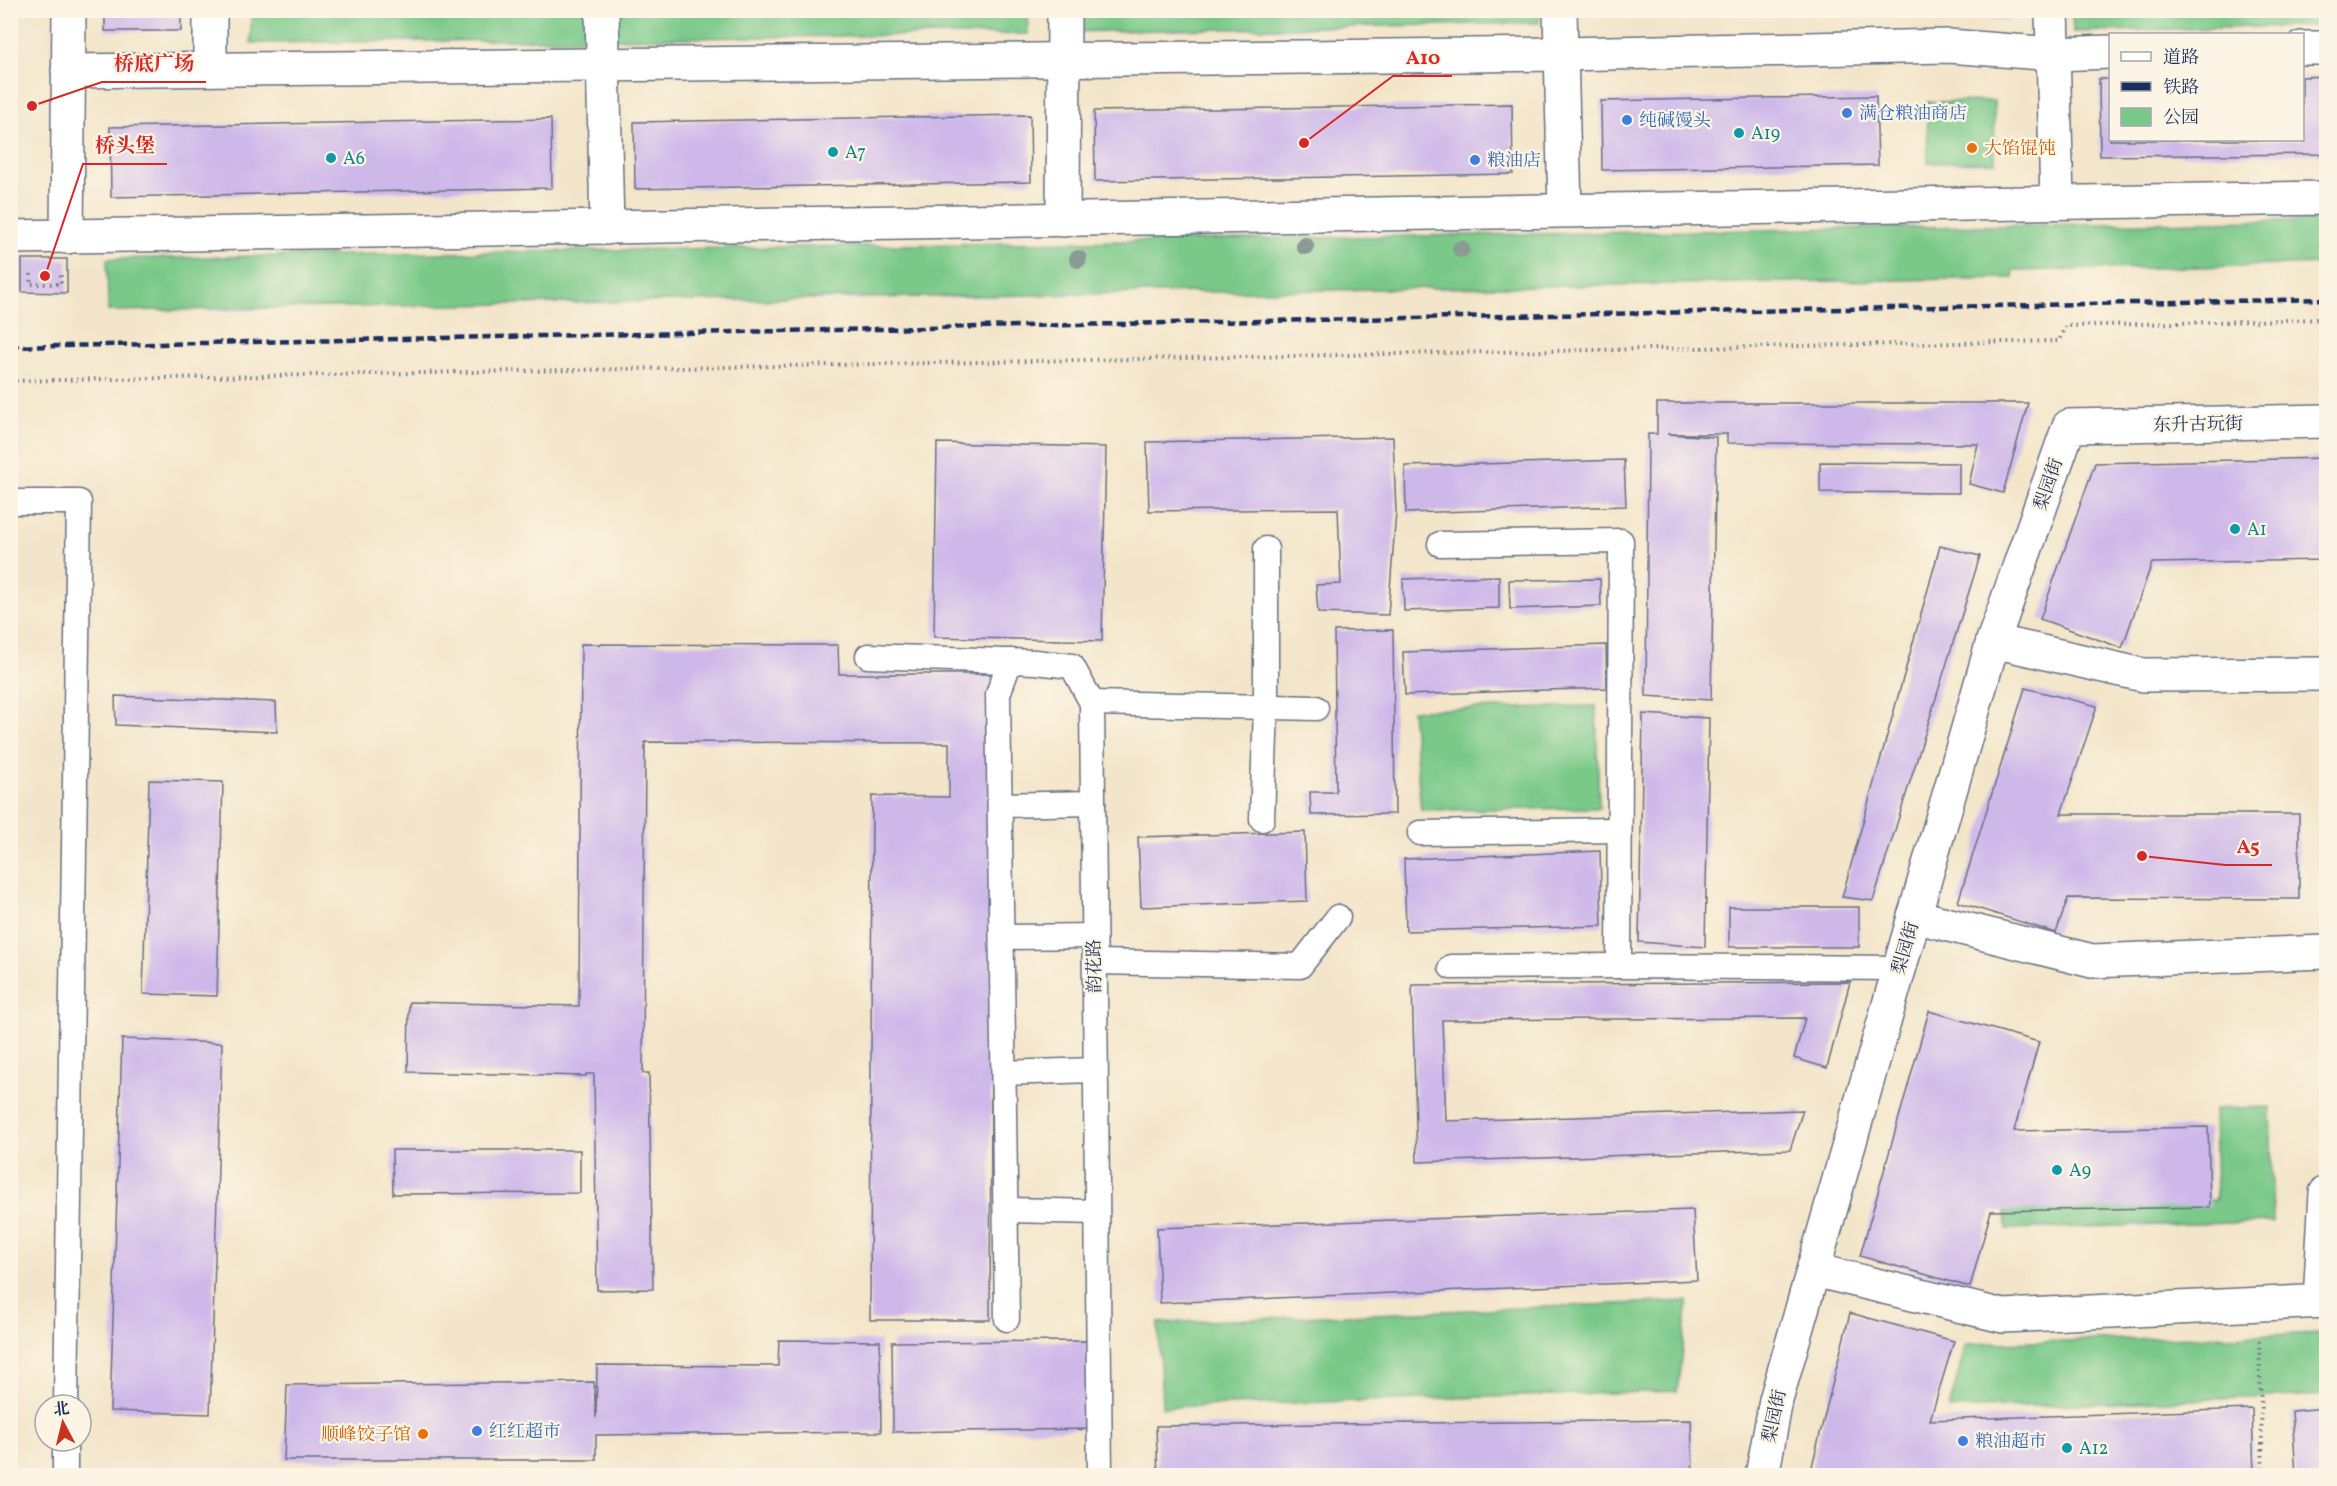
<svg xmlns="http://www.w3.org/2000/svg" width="2337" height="1486" viewBox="0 0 2337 1486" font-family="Vollkorn,'Noto Serif SC',serif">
	<rect width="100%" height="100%" fill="#fcf5e5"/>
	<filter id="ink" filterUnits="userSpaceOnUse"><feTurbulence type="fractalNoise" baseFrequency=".0167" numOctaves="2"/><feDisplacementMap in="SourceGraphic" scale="12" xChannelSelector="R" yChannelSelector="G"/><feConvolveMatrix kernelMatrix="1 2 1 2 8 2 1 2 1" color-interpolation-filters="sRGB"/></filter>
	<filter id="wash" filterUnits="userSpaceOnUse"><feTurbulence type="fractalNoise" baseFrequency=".008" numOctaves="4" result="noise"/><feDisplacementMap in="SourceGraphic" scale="24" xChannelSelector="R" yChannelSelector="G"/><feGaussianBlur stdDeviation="1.35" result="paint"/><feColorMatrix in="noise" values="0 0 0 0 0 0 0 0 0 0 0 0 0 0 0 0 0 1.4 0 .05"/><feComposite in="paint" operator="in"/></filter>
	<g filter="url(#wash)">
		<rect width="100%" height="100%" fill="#f3e5c9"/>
		<g fill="#7ac989" stroke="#4a7c74" stroke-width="1.5">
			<polygon points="1028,10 1028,34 251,43 251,11"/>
			<polygon points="1539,10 1539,23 1061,32 1060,11"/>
			<polygon points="1951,11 2006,11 2007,19"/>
			<polygon points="2072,11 2326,11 2326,25 2073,32"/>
			<polygon points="1994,101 1995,162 1928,163 1927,102"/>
			<polygon points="2326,220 2326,264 2013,271 2013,278 108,311 107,259"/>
			<polygon points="1596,706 1599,808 1421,810 1412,710"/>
			<polygon points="2270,1107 2273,1222 2006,1229 2005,1206 2216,1200 2214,1109"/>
			<polygon points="1688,1301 1677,1391 1162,1407 1158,1323"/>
			<polygon points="2326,1333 2326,1395 1949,1409 1966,1344"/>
		</g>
		<g id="blocks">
			<g fill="#ceb8ea">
				<rect x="105" y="10" width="76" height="21"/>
				<polygon points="2326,76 2326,154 2100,156 2099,79 2110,79 2110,140 2302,140 2302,77"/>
				<polygon points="1876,96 1878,165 1602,170 1601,101"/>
				<polygon points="1512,104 1513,174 1095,181 1094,111"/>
				<polygon points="1030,115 1031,182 635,189 634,122"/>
				<polygon points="551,119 552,188 111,197 110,127"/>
				<polygon points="22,259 67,259 67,293 22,292"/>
				<polygon points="1657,403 2028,403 2003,493 1969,484 1978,444 1727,443 1727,434 1667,434 1716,437 1711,700 1646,696 1648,434 1657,434"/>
				<polygon points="1393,437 1396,512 1388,615 1318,613 1316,585 1341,584 1338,509 1149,511 1147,442"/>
				<polygon points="937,443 1106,447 1102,641 934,637"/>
				<polygon points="2326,458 2326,560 2152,563 2122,648 2040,619 2095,463"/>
				<polygon points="1624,460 1626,506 1406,513 1405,466"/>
				<polygon points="1820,462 1959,463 1959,493 1820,492"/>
				<polygon points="1940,546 1980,556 1873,901 1842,897"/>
				<polygon points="1499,576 1499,608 1404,611 1403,579"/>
				<polygon points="1600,579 1601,606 1510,609 1509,580"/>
				<polygon points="1393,630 1395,814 1311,815 1310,792 1336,792 1334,631"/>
				<polygon points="581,644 838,645 839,674 993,674 990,1320 870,1320 872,796 949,797 949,743 645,742 643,1073 649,1073 653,1289 597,1290 594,1074 586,1074 586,1076 408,1072 409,1002 579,1006"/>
				<polygon points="1606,645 1607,688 1405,695 1403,652"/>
				<polygon points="2025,688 2097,706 2061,814 2299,814 2299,899 2068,898 2056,933 1958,902"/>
				<polygon points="115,696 276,702 277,732 116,725"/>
				<polygon points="1643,714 1709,718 1705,947 1639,942"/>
				<polygon points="149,780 223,782 217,996 143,994"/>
				<polygon points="1305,832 1307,901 1141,907 1138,837"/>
				<polygon points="1600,851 1602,926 1406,931 1404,859"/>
				<rect x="1729" y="907" width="130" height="40"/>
				<polygon points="1850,982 1827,1068 1794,1058 1805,1018 1442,1020 1446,1121 1803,1110 1790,1150 1417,1162 1412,985"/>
				<polygon points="1929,1011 2039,1042 2014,1131 2208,1127 2210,1207 1991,1211 1970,1287 1860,1256"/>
				<polygon points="122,1039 222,1043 210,1414 110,1411"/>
				<polygon points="392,1150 580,1150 580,1193 393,1194"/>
				<polygon points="1693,1210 1697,1280 1160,1303 1157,1228"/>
				<polygon points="1850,1313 1954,1341 1930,1420 2252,1409 2254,1476 1820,1476 1812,1466"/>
				<polygon points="779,1340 880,1341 881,1432 596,1435 596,1460 284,1460 287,1385 594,1382 596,1418 597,1365 778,1366"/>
				<polygon points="1087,1341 1090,1429 893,1432 892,1342"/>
				<polygon points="2326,1408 2326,1476 2296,1476 2292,1411"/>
				<polygon points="1691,1420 1693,1476 1158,1476 1156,1426"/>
			</g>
		</g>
	</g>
	<g filter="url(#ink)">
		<use href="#blocks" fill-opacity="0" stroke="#676f83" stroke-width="1.5"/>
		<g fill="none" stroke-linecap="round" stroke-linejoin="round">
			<g stroke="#676f83" stroke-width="27">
				<g id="lane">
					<polyline points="10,502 79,502 66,1405"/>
					<polyline points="1440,544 1621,541 1619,966 1899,968"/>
					<polyline points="868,656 1035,662 1072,666 1092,703 1100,1476"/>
					<polyline points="1092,703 1316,708"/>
					<polyline points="1000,805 1093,803"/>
					<polyline points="1262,819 1266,708 1266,549"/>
					<polyline points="1420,833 1618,830"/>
					<polyline points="1002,937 1094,936"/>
					<polyline points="1095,962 1300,966 1338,917"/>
					<polyline points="1451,967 1619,966"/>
					<polyline points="1004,1073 1095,1070"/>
					<polyline points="1006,1210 1097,1212"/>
					<polyline points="1007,1319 998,694 1010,661"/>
					<polyline points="65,1476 65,1441"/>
				</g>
			</g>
			<g stroke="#676f83" stroke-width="36">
				<g id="street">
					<polyline points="602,10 607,228"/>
					<polyline points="1560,10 1565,210"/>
					<polyline points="2052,10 2057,202"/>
					<polyline points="2302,48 2326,48"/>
					<polyline points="210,69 210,10"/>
					<polyline points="68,71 1561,54 1948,46 2054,54 2110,52"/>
					<polyline points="1063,220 1064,10"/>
					<polyline points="10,237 2326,198"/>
					<polyline points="67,237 69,10"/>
					<polyline points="1993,641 2143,675 2326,674"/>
					<polyline points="1914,916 2092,961 2326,952"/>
					<polyline points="1814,1270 2003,1316 2326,1301"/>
					<polyline points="2320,1301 2326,1193"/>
					<polyline points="1762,1476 1776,1400 1993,641 2069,426 2326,421"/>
				</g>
			</g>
			<g stroke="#676f83" stroke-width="4" stroke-dasharray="1.5 4.5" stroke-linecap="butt">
				<polyline points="31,274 30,284 61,284 61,272"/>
				<polyline points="10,381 2059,341 2065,326 2326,319"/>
				<polyline points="2259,1341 2263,1476"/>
			</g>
			<use href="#lane" stroke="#fff" stroke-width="24"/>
			<use href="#street" stroke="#fff" stroke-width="33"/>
			<polyline stroke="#1b2f5e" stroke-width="4.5" stroke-dasharray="9 4.5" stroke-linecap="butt" points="10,347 2326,299"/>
		</g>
		<g fill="#8c9a95">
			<circle cx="1305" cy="246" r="9"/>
			<circle cx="1461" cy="249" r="9"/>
			<circle cx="1078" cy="259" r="9"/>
		</g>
	</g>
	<g fill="#3f7fe0" stroke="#fcf5e5" stroke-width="2">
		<circle cx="1847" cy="113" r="6"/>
		<circle cx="1627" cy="120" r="6"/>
		<circle cx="1475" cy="160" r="6"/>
		<circle cx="477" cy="1431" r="6"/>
		<circle cx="1963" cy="1441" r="6"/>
	</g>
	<g fill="#0f9aa8" stroke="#fcf5e5" stroke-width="2">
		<circle cx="1739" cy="133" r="6"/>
		<circle cx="833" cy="152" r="6"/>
		<circle cx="331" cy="158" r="6"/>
		<circle cx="2235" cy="529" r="6"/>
		<circle cx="2057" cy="1170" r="6"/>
		<circle cx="2067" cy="1448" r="6"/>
	</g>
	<g fill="#e8710a" stroke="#fcf5e5" stroke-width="2">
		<circle cx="1972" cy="148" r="6"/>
		<circle cx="423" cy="1434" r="6"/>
	</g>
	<g text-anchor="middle" stroke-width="4.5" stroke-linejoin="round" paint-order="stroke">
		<g font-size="18" fill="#366cbe" stroke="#fcf5e5" text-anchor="start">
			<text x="1859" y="119">满仓粮油商店</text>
			<text x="1639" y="126">纯碱馒头</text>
			<text x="1487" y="166">粮油店</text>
			<text x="489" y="1437">红红超市</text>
			<text x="1975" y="1447">粮油超市</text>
		</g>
		<g font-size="18" fill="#0d838f" stroke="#fcf5e5" text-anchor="start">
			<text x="1751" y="139">A19</text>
			<text x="845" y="158">A7</text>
			<text x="343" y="164">A6</text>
			<text x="2247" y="535">A1</text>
			<text x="2069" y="1176">A9</text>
			<text x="2079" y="1454">A12</text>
		</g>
		<g font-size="18" fill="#c56008" stroke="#fcf5e5" text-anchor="start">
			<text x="1984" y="154">大馅馄饨</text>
			<text x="411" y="1440" text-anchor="end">顺峰饺子馆</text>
		</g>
		<g font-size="18" fill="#1b2f5e" stroke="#fcf5e5">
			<text transform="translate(2198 424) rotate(-1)" y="6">东升古玩街</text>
			<text transform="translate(2048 484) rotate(-71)" y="6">梨园街</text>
			<text transform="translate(1905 948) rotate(-74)" y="6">梨园街</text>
			<text transform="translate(1094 966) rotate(-91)" y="6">韵花路</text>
			<text transform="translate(1774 1416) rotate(-78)" y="6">梨园街</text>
		</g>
	</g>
	<path fill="none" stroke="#d62828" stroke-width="2" d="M1304 143L1393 76H1452M32 106L102 82H206M45 276L83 164H167M2142 856L2225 865H2272"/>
	<g fill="#d62828" stroke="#fcf5e5" stroke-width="2">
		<circle cx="1304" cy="143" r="6"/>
		<circle cx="32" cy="106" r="6"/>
		<circle cx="45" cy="276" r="6"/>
		<circle cx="2142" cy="856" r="6"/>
	</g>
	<g font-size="20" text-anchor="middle" font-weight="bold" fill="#d62828" stroke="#fcf5e5" stroke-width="4.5" stroke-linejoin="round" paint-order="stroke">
		<text x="1423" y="64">A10</text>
		<text x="154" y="70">桥底广场</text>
		<text x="125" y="152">桥头堡</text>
		<text x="2248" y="853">A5</text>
	</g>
	<rect width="2337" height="1486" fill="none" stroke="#fcf5e5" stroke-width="36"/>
	<rect x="2109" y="33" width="195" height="108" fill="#fcf5e5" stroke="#a2a6af" stroke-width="1.5"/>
	<rect x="2121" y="52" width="30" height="9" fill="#ffffff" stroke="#a2a6af" stroke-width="1.5"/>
	<text x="2163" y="63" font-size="18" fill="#1b2f5e">道路</text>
	<rect x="2121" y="82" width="30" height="9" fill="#1b2f5e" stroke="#a2a6af" stroke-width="1.5"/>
	<text x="2163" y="93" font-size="18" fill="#1b2f5e">铁路</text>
	<rect x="2121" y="108" width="30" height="18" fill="#7ac989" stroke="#a2a6af" stroke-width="1.5"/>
	<text x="2163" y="123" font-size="18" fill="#1b2f5e">公园</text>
	<g transform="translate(63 1423) rotate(353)"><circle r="28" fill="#fcf5e5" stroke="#a2a6af" stroke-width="1.5"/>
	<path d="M0-4.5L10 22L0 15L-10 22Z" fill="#c8321e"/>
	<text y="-9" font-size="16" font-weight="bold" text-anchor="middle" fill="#1b2f5e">北</text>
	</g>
</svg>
